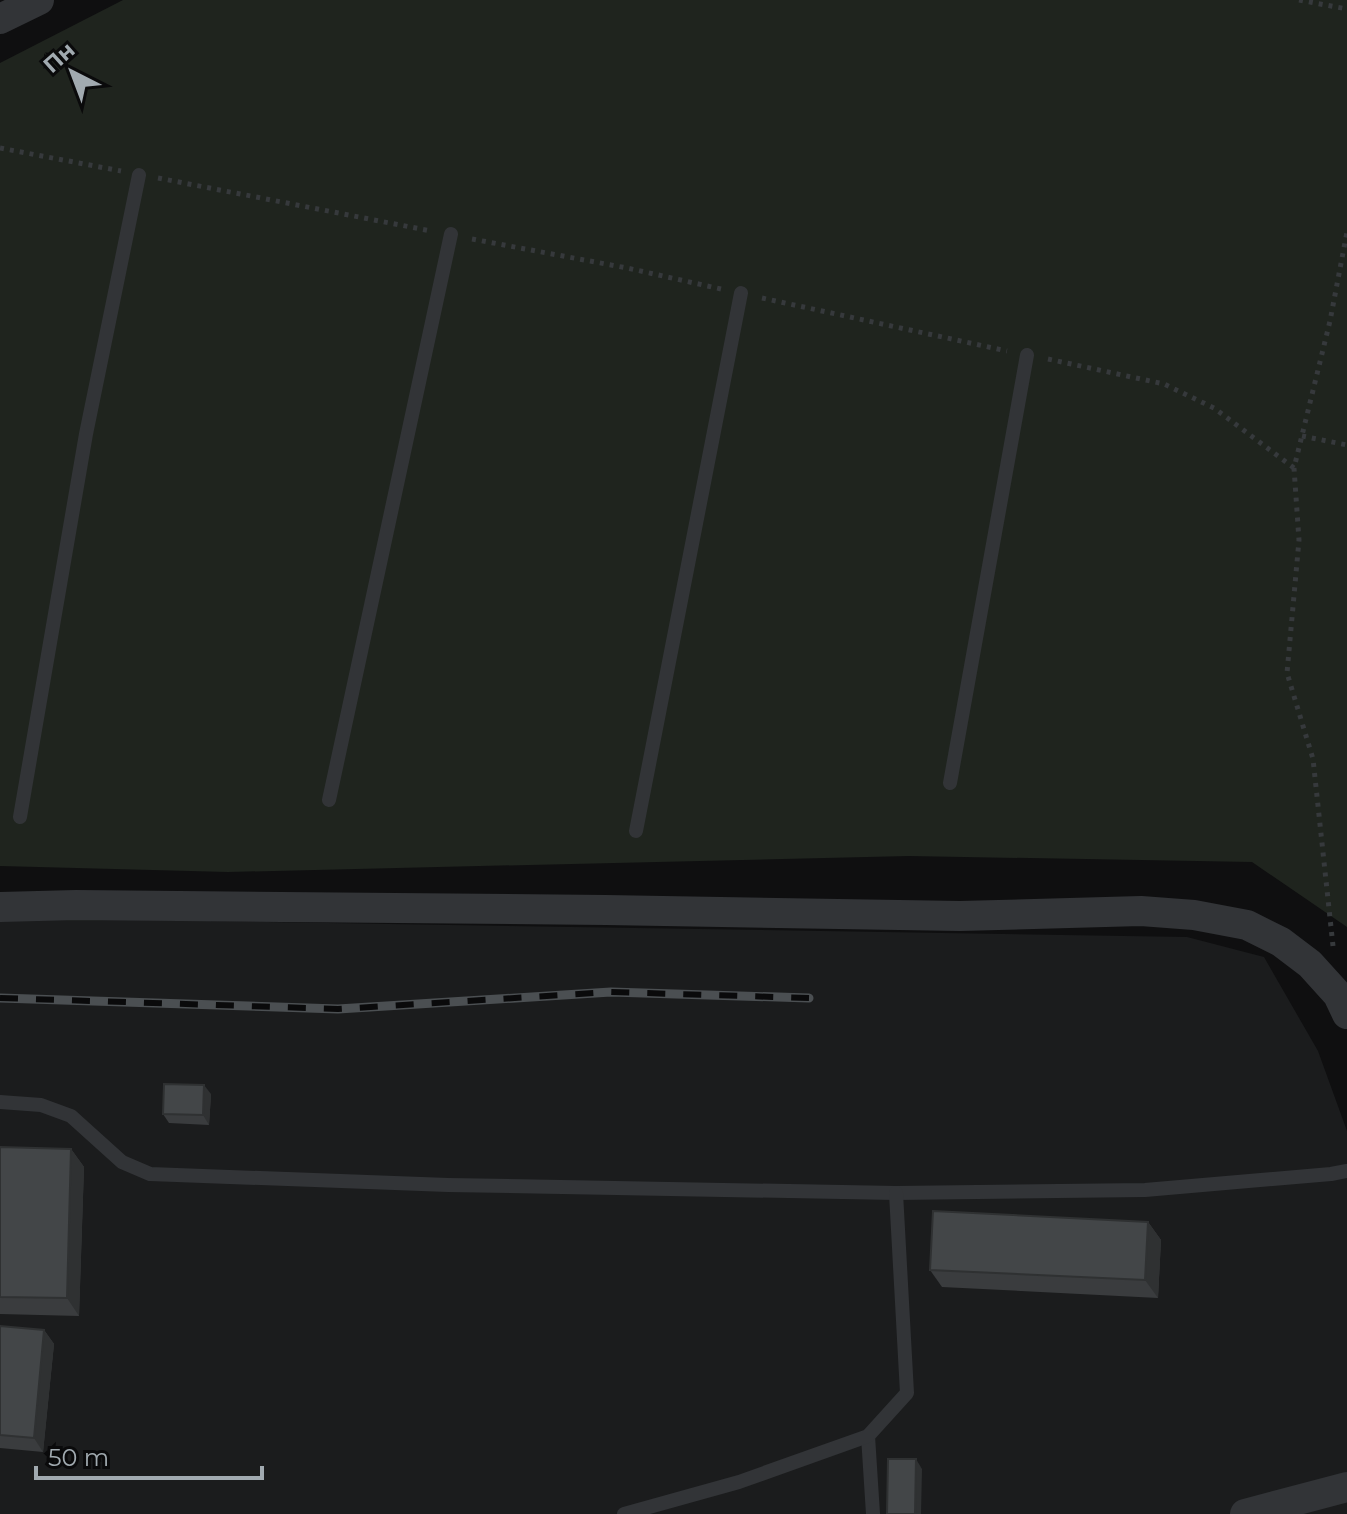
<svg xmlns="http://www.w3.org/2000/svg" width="1347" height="1514" viewBox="0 0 1347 1514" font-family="Montserrat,sans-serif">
	<rect width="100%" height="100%" fill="#0f0f10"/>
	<polygon fill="#1b1c1d" points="0,914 145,920 1187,937 1264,957 1318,1051 1347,1131 1347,1514 0,1514"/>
	<polygon fill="#1f241e" points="123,0 1347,0 1347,927 1252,862 909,856 228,872 0,866 0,63"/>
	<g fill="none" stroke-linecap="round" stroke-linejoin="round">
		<g stroke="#36393c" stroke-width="5" stroke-dasharray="4 6" stroke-linecap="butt">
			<polyline points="1299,0 1347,9"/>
			<polyline points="0,148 121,171"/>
			<polyline points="158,178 431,231"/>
			<polyline points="472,239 627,268 721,289"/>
			<polyline points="762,298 1007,351"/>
			<polyline points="1048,359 1164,384 1214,408 1294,468"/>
			<polyline points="1302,436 1347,445"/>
			<polyline points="1333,946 1313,759 1287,673 1299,540 1294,468 1330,321 1347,232"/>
		</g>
		<g stroke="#323437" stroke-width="14">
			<polyline points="950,783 1027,355"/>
			<polyline points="329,800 451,234"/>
			<polyline points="20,817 86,434 139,175"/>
			<polyline points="636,831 741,293"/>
			<polyline points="0,1102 41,1105 71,1116 122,1162 150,1174 448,1185 896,1193 1145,1190 1331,1174 1347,1171"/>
			<polyline points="868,1436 873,1514"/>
			<polyline points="624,1514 739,1482 868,1436 907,1393 896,1193"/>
		</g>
		<g stroke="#323437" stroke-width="30">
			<polyline points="0,19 39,0"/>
			<polyline points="0,907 76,905 606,910 960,916 1141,911 1194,915 1247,925 1281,942 1310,964 1338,995 1347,1014"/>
			<polyline points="1245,1514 1347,1487"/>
		</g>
		<g stroke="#4b4f52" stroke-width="9">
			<polyline id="rail" points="0,998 338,1009 611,992 809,998"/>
		</g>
		<use href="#rail" stroke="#0a0a0b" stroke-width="6" stroke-dasharray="18" stroke-linecap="butt"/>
	</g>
	<g fill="#3a3c3e">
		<polygon points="211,1094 209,1125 169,1123 163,1114"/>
		<polygon points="0,1147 71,1149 84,1167 79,1316 0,1314"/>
		<polygon points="1148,1222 1161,1240 1158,1298 942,1287 930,1270"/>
		<polygon points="0,1326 44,1330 54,1344 43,1452 0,1448"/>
	</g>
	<g fill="#2f3132">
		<polygon points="204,1085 211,1094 209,1125 203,1115"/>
		<polygon points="71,1149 84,1167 79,1316 67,1298"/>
		<polygon points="1148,1222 1161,1240 1158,1298 1145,1280"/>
		<polygon points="44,1330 54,1344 43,1452 34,1438"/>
		<polygon points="916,1459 922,1469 921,1514 915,1514"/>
	</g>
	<g fill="#434648" stroke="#2f3132" stroke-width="2">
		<polygon points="164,1084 204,1085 203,1115 163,1114"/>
		<polygon points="0,1147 71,1149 67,1298 0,1297"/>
		<polygon points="933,1211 1148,1222 1145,1280 930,1270"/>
		<polygon points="0,1326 44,1330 34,1438 0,1435"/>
		<polygon points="888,1459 916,1459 915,1514 887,1514"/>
	</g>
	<g transform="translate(72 72) rotate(318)" stroke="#0a0a0b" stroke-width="6" paint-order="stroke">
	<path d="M0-6L14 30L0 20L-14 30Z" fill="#a1aab0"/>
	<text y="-12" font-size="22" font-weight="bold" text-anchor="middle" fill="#a1aab0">Пн</text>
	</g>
	<path d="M36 1466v12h226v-12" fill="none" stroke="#a1aab0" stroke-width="4"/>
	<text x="48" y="1466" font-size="24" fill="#a1aab0" stroke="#0a0a0b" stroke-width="6" paint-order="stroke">50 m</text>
</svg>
